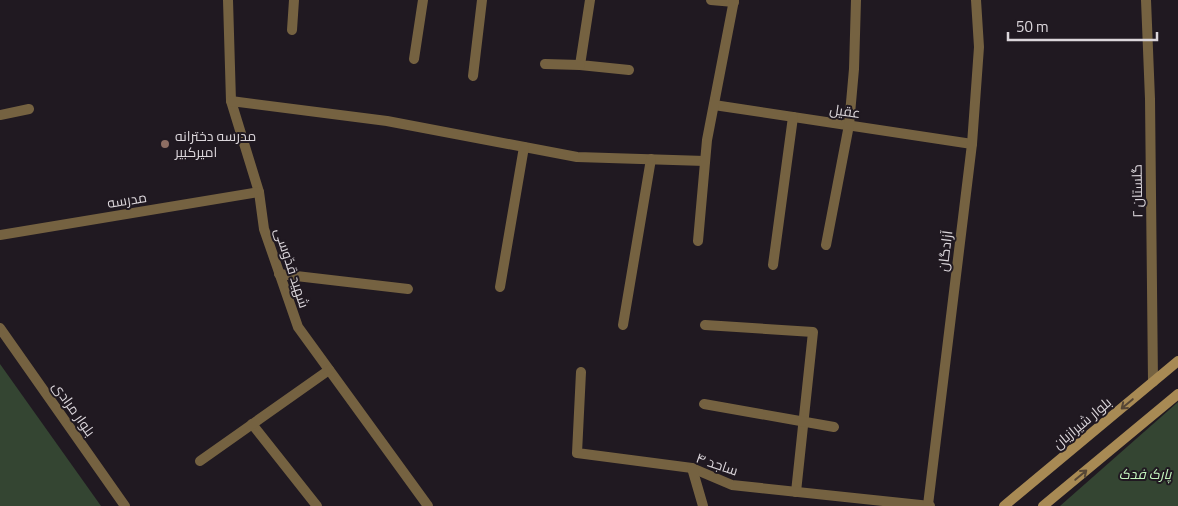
<svg xmlns="http://www.w3.org/2000/svg" width="1178" height="506" viewBox="0 0 1178 506" font-family="Georgia,Cairo,serif">
	<rect width="100%" height="100%" fill="#201921"/>
	<g fill="#344532">
		<polygon points="0,364 101,506 0,506"/>
		<polygon points="1178,402 1178,506 1060,506"/>
	</g>
	<g fill="none" stroke-linecap="round" stroke-linejoin="round">
		<g stroke="#756241" stroke-width="10">
			<polyline points="228,0 231,101 259,192 264,229 298,327 428,506"/>
			<polyline points="590,0 580,65 629,70"/>
			<polyline points="711,0 734,2"/>
			<polyline points="1146,0 1150,99 1153,382"/>
			<polyline points="292,30 294,0"/>
			<polyline points="414,59 423,0"/>
			<polyline points="545,64 580,65"/>
			<polyline points="473,76 482,0"/>
			<polyline points="231,101 387,121 577,157 705,161"/>
			<polyline points="714,105 972,144"/>
			<polyline points="0,115 29,109"/>
			<polyline points="0,235 259,192"/>
			<polyline points="698,241 707,140 734,0"/>
			<polyline points="826,245 849,125 854,69 856,0"/>
			<polyline points="773,265 793,117"/>
			<polyline points="279,274 408,289"/>
			<polyline points="500,287 524,147"/>
			<polyline points="623,325 651,159"/>
			<polyline points="705,325 813,332 796,492"/>
			<polyline points="581,372 577,453 692,468 732,485 930,506"/>
			<polyline points="704,404 834,427"/>
			<polyline points="252,424 317,506"/>
			<polyline points="200,461 329,370"/>
			<polyline points="692,468 703,506"/>
			<polyline points="928,505 972,144 979,47 976,0"/>
		</g>
		<polyline stroke="#756241" stroke-width="10" points="0,328 125,506"/>
		<g stroke="#a88a54" stroke-width="10">
			<polyline points="1004,506 1178,361"/>
			<polyline points="1043,506 1178,394"/>
		</g>
	</g>
	<defs><path id="oneway-shaft" d="M-6 0H5M1.5-3L5.5 0L1.5 3" fill="none" stroke-width="1.6" stroke-linecap="round" stroke-linejoin="round" transform="scale(1.25)"/></defs>
	<g stroke="#564635">
		<use href="#oneway-shaft" transform="translate(1127 404) rotate(140)"/>
		<use href="#oneway-shaft" transform="translate(1081 475) rotate(-40)"/>
	</g>
	<circle fill="#8d6e63" stroke="#201921" stroke-width="2" cx="165" cy="144" r="5"/>
	<g text-anchor="middle" stroke-width="4" stroke-linejoin="round" paint-order="stroke">
		<g font-size="14" fill="#dbd6db" stroke="#201921">
			<text transform="translate(845 111) rotate(8)" y="5">عقیل</text>
			<text transform="translate(1137 191) rotate(-91)" y="5">گلستان ۲</text>
			<text transform="translate(127 200) rotate(-9)" y="5">مدرسه</text>
			<text transform="translate(945 251) rotate(-83)" y="5">آزادگان</text>
			<text transform="translate(292 268) rotate(72)" y="5">شهید قدّوسی</text>
			<text transform="translate(74 409) rotate(55)" y="5">بلوار مرادی</text>
			<text transform="translate(1082 423) rotate(-40)" y="5">بلوار شیرازیان</text>
			<text transform="translate(717 464) rotate(19)" y="5">ساجد ۴</text>
		</g>
		<g font-size="14" fill="#dbd6db" stroke="#201921" text-anchor="start">
			<text x="175" y="141">مدرسه دخترانه<tspan x="175" dy="16">امیرکبیر</tspan></text>
		</g>
		<g font-size="14" font-style="italic" fill="#c3f4bd" stroke="#201921">
			<text x="1145" y="479">پارک فدک</text>
		</g>
	</g>
	<path d="M1008 32v8h149v-8" fill="none" stroke="#dbd6db" stroke-width="2.5"/>
	<text x="1016" y="32" font-size="15" fill="#dbd6db" stroke="#201921" stroke-width="4" paint-order="stroke">50 m</text>
</svg>
